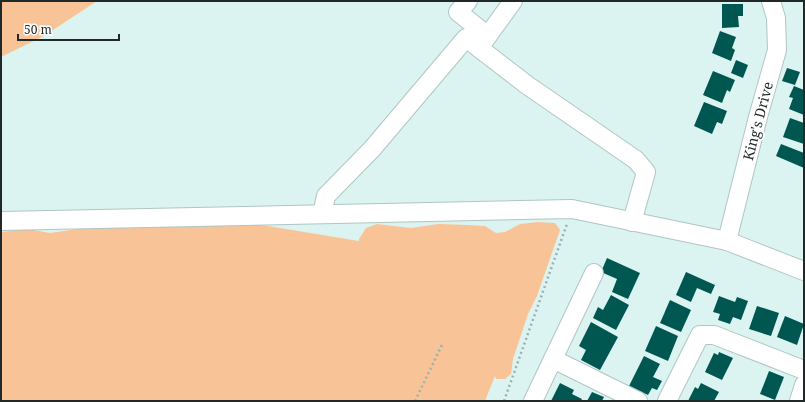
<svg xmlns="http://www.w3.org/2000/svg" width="805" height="402" viewBox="0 0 805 402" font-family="'Noto Serif',serif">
	<rect width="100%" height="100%" fill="#dcf4f1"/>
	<g fill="#f8c497">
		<polygon points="1,1 97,1 44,36 1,57"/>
		<polygon points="538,222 555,223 560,230 537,296 528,314 513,359 511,374 505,379 496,379 495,376 485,401 1,401 1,232 28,229 50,233 91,227 250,223 359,241 359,239 366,228 377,224 411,228 438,224 468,225 485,226 496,233 505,232 520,224"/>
	</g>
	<g fill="#005751">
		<polygon points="722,4 743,4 743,16 738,16 739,27 722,28"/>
		<polygon points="720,31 736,37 732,48 735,50 731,61 712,53"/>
		<polygon points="736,60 748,65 743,78 731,73"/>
		<polygon points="787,68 800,72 795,85 782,81"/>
		<polygon points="713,71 735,80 730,92 727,90 722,103 703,95"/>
		<polygon points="794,86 804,90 804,115 789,109 793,98 789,97"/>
		<polygon points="704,102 727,111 722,124 717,122 712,134 694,126"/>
		<polygon points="790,118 804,123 804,144 783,137"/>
		<polygon points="781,144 804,153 804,168 776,156"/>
		<polygon points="607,258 640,273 628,299 612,292 617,279 601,272"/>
		<polygon points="686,272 715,285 711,294 697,288 691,302 676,295"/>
		<polygon points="611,295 629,305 616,330 593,318 598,307 603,310"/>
		<polygon points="719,296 735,302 737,297 748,301 741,320 733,317 730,324 718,320 720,314 713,312"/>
		<polygon points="670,300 691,310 681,332 660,323"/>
		<polygon points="757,306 779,313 771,336 749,329"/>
		<polygon points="785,316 804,324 797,345 777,337"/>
		<polygon points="591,322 618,337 600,370 581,360 586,350 579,346"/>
		<polygon points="656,326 678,336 668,361 645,351"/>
		<polygon points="719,352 733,358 722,380 705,372 714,353 718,355"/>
		<polygon points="644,356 660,364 653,377 662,381 657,390 652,388 648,395 629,386"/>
		<polygon points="769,371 784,377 775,400 760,394"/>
		<polygon points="560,383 574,390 572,394 582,399 581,401 551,401"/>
		<polygon points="701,383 719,392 714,401 688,401 695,387 698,389"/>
		<polygon points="592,392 604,397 602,401 587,401"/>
	</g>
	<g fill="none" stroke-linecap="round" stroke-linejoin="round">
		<g stroke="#afc6c3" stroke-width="20">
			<g id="minor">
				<polyline points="468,1 458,12 488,36"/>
				<polyline points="479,48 513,1"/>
				<polyline points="322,214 326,196 372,149 466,38 527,85 636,160 646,172 632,222"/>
				<polyline points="1,221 572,209 727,241 804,271"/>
				<polyline points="727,241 758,117 777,50 776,18 771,1"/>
				<polyline points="553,359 594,273"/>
				<polyline points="533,401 553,359 638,401"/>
				<polyline points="667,401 700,335 714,335 804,370"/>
				<polyline points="799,401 804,385"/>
			</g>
		</g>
		<g stroke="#9db0ad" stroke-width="2.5" stroke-dasharray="2 3" stroke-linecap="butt">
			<polyline points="415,401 442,345"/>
			<polyline points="504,401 567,224"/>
		</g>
		<use href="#minor" stroke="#fff" stroke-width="18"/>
	</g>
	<g text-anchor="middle" stroke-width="4" stroke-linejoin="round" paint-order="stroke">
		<g font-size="14" fill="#202928" stroke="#fff">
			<text transform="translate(758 121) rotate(-75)" y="5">King's Drive</text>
		</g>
	</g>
	<rect width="805" height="402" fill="none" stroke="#202928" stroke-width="4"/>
	<path d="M18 34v6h101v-6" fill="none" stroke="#202928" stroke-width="2"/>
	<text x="24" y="34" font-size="12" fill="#202928" stroke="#ffffff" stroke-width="3" paint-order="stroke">50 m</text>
</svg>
